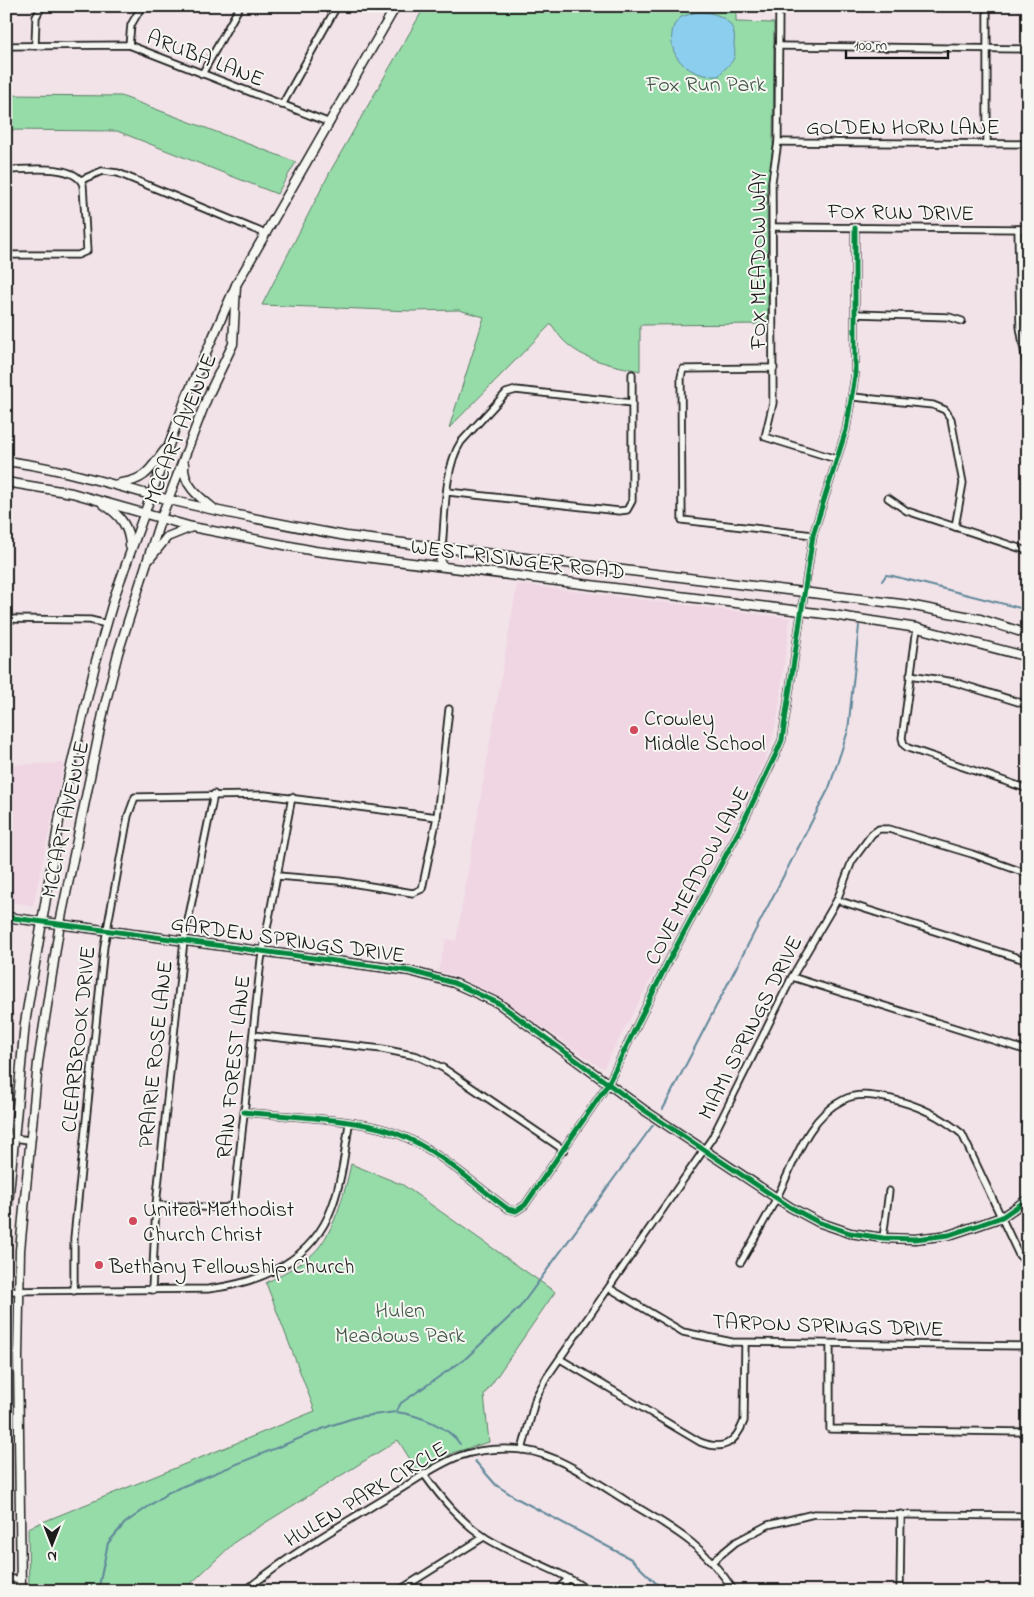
<svg xmlns="http://www.w3.org/2000/svg" width="1034" height="1597" viewBox="0 0 1034 1597" font-family="'Indie Flower',sans-serif">
	<rect width="100%" height="100%" fill="#f2e3e9"/>
	<filter id="ink" filterUnits="userSpaceOnUse"><feTurbulence type="fractalNoise" baseFrequency=".02" numOctaves="2"/><feDisplacementMap in="SourceGraphic" scale="10" xChannelSelector="R" yChannelSelector="G"/><feConvolveMatrix kernelMatrix="1 2 1 2 8 2 1 2 1" color-interpolation-filters="sRGB"/></filter>
	<g filter="url(#ink)">
		<g fill="#f0d6e3">
			<polygon points="517,584 790,618 778,715 771,744 762,767 751,793 603,1069 500,998 462,979 438,971 446,939 456,941"/>
			<polygon points="64,763 33,906 6,901 6,765"/>
		</g>
		<g fill="#96dca9" stroke="#597c62">
			<path d="M425,6h311v16l38,1 -1,125 -6,39 1,137 -128,1v46c-27,-6 -57,-10 -77,-31 -4,-4 -8,-11 -12,-16l-102,104 35,-111 -25,-7 -48,1 -149,-6 69,-135z"/>
			<polygon points="6,95 121,96 296,162 277,194 117,131 6,130"/>
			<path d="M351,1164l52,21 152,107 -71,103 5,47 -37,11 -34,19 -20,-32 -162,101 -53,50h-154l-1,-63 287,-117 -49,-128c14,-8 30,-16 43,-26 24,-18 36,-65 42,-93z"/>
		</g>
		<path fill="#8cceed" stroke="#5f8799" d="M696,12c20,-1 42,8 38,32 0,4 2,9 0,14 -4,8 -12,12 -15,18 -28,2 -56,-19 -45,-51l7,-8z"/>
		<g fill="none" stroke-linecap="round" stroke-linejoin="round">
			<g stroke="#5f8799" stroke-width="2">
				<polyline points="882,581 886,575 893,576 1028,610"/>
				<polyline points="663,1109 829,788 848,731 859,626"/>
				<path d="M396,1412c22,3 52,14 64,32"/>
				<polyline points="475,1461 496,1485 518,1499 631,1559 664,1591"/>
				<polyline points="98,1591 108,1543 125,1523 169,1492 332,1425 357,1417 396,1412 401,1403 465,1359 520,1307 653,1125"/>
			</g>
			<g stroke="#1c1c1c" stroke-width="9">
				<g id="street">
					<polyline points="779,6 778,142 772,181 773,403 765,437 836,459"/>
					<polyline points="987,6 987,144"/>
					<polyline points="129,45 131,25 142,6"/>
					<polyline points="6,46 129,45 330,123"/>
					<polyline points="35,46 36,17 42,6"/>
					<polyline points="778,46 1028,49"/>
					<polyline points="202,74 240,6"/>
					<polyline points="282,105 337,6"/>
					<polyline points="778,142 1028,144"/>
					<path d="M6,170c20,0 69,-7 77,15l4,66 -9,4h-72"/>
					<polyline points="81,180 102,171 118,173 266,234"/>
					<polyline points="773,227 1028,229"/>
					<polyline points="1018,229 1020,327 1028,373"/>
					<polyline points="856,314 949,317 962,321"/>
					<polyline points="774,368 683,369 681,377 682,520 813,535"/>
					<polyline points="853,397 933,405 945,410 951,419 963,483 955,527"/>
					<polyline points="448,492 619,511 627,510 632,501 632,374"/>
					<polyline points="888,498 907,511 1028,551"/>
					<path d="M442,548c3,-30 2,-81 19,-106l45,-49 10,-3 116,13"/>
					<polyline points="6,619 90,620 107,624"/>
					<polyline points="917,628 902,738 904,745 908,748 1028,789"/>
					<polyline points="910,675 954,682 1028,705"/>
					<polyline points="278,876 339,881 413,893 422,889 437,817 449,709"/>
					<polyline points="837,900 1028,961"/>
					<polyline points="792,977 1028,1051"/>
					<polyline points="253,1035 382,1049 417,1056 443,1068 564,1150"/>
					<path d="M244,1112c44,5 116,6 154,22 39,15 77,51 110,75l8,2 9,-6 83,-121 60,-122 71,-131 37,-77 6,-14 31,-205 33,-105 9,-54v-148"/>
					<polyline points="6,1137 29,1140"/>
					<polyline points="156,1205 225,1208 234,1204 261,960 292,797"/>
					<polyline points="883,1238 889,1191"/>
					<path d="M741,1262c12,-21 24,-42 35,-63 18,-34 30,-81 67,-99 15,-8 32,-4 48,-1 27,6 50,17 71,35l57,121 9,9"/>
					<polyline points="609,1288 683,1332 732,1342 1028,1346"/>
					<polyline points="152,1290 156,1205 184,940 214,794"/>
					<path d="M6,1291l202,-2c53,-6 105,-29 124,-82 10,-27 13,-56 17,-83"/>
					<polyline points="74,1291 74,1238 104,946 128,816 135,797 265,795 437,817"/>
					<polyline points="830,1344 830,1429 1028,1432"/>
					<path d="M560,1359l140,83c23,9 35,2 44,-21l1,-78"/>
					<polyline points="522,1450 536,1397 547,1377 712,1138 792,977 837,900 852,861 872,834 879,829 889,829 972,854 1028,874"/>
					<path d="M424,1474c18,25 36,47 62,64 32,20 71,30 103,53"/>
					<polyline points="713,1561 736,1542 768,1525 814,1514 1028,1516"/>
					<polyline points="6,1579 21,1579"/>
					<path d="M245,1591c46,-38 98,-67 149,-98 21,-12 43,-29 66,-37 20,-7 43,-8 64,-6 36,5 70,31 101,50 47,28 79,44 109,91"/>
					<polyline points="398,1591 484,1537"/>
					<polyline points="556,1591 568,1579"/>
					<polyline points="900,1591 901,1514"/>
				</g>
			</g>
			<g stroke="#1c1c1c" stroke-width="11">
				<g id="secondary">
					<path d="M6,461c56,7 109,25 164,39 58,14 117,25 176,36l563,69 71,14 48,15"/>
					<path d="M184,464c-2,20 15,33 29,44"/>
					<polyline points="6,482 72,493 192,527 315,551 833,615 917,628 1028,657"/>
					<path d="M121,483c25,-3 29,-14 44,-33"/>
					<path d="M103,504c17,11 26,22 27,42"/>
					<polyline points="147,562 167,537 192,527"/>
					<polyline points="440,566 442,548"/>
					<polyline points="6,917 410,971 454,983 498,1003 644,1110 790,1207 818,1222 850,1233 883,1238 915,1239 949,1235 979,1225 1002,1217 1028,1199"/>
					<polyline points="6,1225 25,1023 61,809 96,661 115,595 186,398 236,285 396,6"/>
					<polyline points="21,1591 18,1357 20,1250 38,1063 60,923 104,709 118,653 161,518 207,398 233,344 236,285"/>
				</g>
			</g>
			<use href="#street" stroke="#f6f6f2" stroke-width="5.5"/>
			<use href="#secondary" stroke="#f6f6f2" stroke-width="8"/>
			<g stroke="#f6f6f2" stroke-width="8">
				<g id="cycleway">
					<polyline points="6,917 410,971 454,983 498,1003 644,1110 790,1207 818,1222 850,1233 883,1238 915,1239 949,1235 979,1225 1002,1217 1028,1199"/>
					<path d="M244,1112c44,5 116,6 154,22 39,15 77,51 110,75l8,2 9,-6 83,-121 60,-122 71,-131 37,-77 6,-14 31,-205 33,-105 9,-54v-148"/>
				</g>
			</g>
			<use href="#cycleway" stroke="#00873e" stroke-width="5"/>
		</g>
	</g>
	<g fill="#d1495b" stroke="#f6f6f2" stroke-width="2">
		<circle cx="634" cy="730" r="5"/>
		<circle cx="133" cy="1221" r="5"/>
		<circle cx="99" cy="1265" r="5"/>
	</g>
	<g text-anchor="middle" stroke-width="4" stroke-linejoin="round" paint-order="stroke">
		<g font-size="22" fill="#1c1c1c" stroke="#f6f6f2">
			<text transform="translate(206 57) rotate(21)" y="8">ARUBA LANE</text>
			<text x="903" y="134">GOLDEN HORN LANE</text>
			<text transform="translate(901 211) rotate(1)" y="8">FOX RUN DRIVE</text>
			<text transform="translate(757 260) rotate(-90)" y="8">FOX MEADOW WAY</text>
			<text transform="translate(179 428) rotate(-68)" y="8">MCCART AVENUE</text>
			<text transform="translate(518 558) rotate(7)" y="8">WEST RISINGER ROAD</text>
			<text transform="translate(64 819) rotate(-78)" y="8">MCCART AVENUE</text>
			<text transform="translate(696 875) rotate(-62)" y="8">COVE MEADOW LANE</text>
			<text transform="translate(288 938) rotate(8)" y="8">GARDEN SPRINGS DRIVE</text>
			<text transform="translate(749 1027) rotate(-63)" y="8">MIAMI SPRINGS DRIVE</text>
			<text transform="translate(77 1039) rotate(-84)" y="8">CLEARBROOK DRIVE</text>
			<text transform="translate(154 1054) rotate(-84)" y="8">PRAIRIE ROSE LANE</text>
			<text transform="translate(232 1067) rotate(-84)" y="8">RAIN FOREST LANE</text>
			<text transform="translate(828 1324) rotate(2)" y="8">TARPON SPRINGS DRIVE</text>
			<text transform="translate(365 1493) rotate(-31)" y="8">HULEN PARK CIRCLE</text>
		</g>
		<g font-size="22" fill="#415646" stroke="#f6f6f2">
			<text x="706" y="91">Fox Run Park</text>
			<text x="400" y="1317">Hulen<tspan x="400" dy="25">Meadows Park</tspan></text>
		</g>
		<g font-size="22" fill="#1c1c1c" stroke="#f6f6f2" text-anchor="start">
			<text x="644" y="725">Crowley<tspan x="644" dy="25">Middle School</tspan></text>
			<text x="143" y="1216">United Methodist<tspan x="143" dy="25">Church Christ</tspan></text>
			<text x="109" y="1273">Bethany Fellowship Church</text>
		</g>
	</g>
	<rect width="1034" height="1597" fill="none" stroke="#f6f6f2" stroke-width="25"/>
	<rect x="12" y="12" width="1009" height="1572" fill="none" stroke="#1c1c1c" stroke-width="2" filter="url(#ink)"/>
	<g transform="translate(52 1544) rotate(180)" stroke="#f6f6f2" stroke-width="4" paint-order="stroke">
	<path d="M0-4L9 19L0 12L-9 19Z" fill="#1c1c1c"/>
	<text y="-8" font-size="14" font-weight="bold" text-anchor="middle" fill="#1c1c1c">N</text>
	</g>
	<path d="M846 50v8h102v-8" fill="none" stroke="#1c1c1c" stroke-width="2.5"/>
	<text x="854" y="50" font-size="15" fill="#1c1c1c" stroke="#f6f6f2" stroke-width="4" paint-order="stroke">100 m</text>
</svg>
